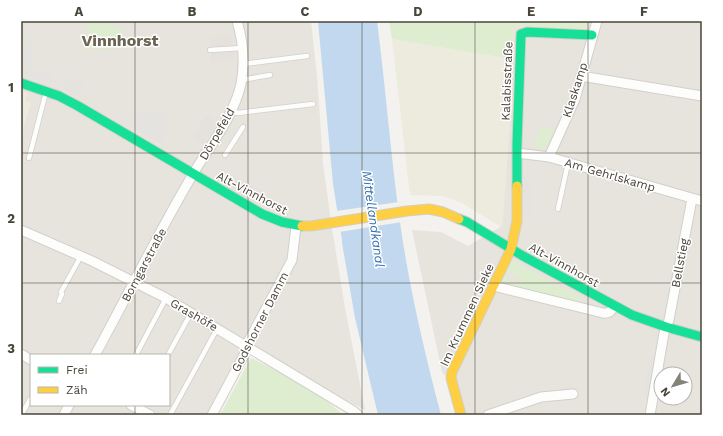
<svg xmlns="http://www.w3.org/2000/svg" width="723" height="436" viewBox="0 0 723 436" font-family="'Work Sans',sans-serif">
	<rect width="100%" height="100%" fill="#f3f2ee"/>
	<g fill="#e7e4dd" fill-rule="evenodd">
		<path d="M21,21h290l6,54 6,88 8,59 14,86 20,102 -118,-64 -35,69h-191zM31,355h138v50h-138z"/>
		<path d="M589,21h113v394h-244l-10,-37 -6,-6 -30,-142 29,2 27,14 34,-20 8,-106 -8,-4 10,-57 2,-33 73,3zM661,374h24v24h-24z"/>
	</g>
	<g fill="#e5e2de">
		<polygon points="232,36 234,60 211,62 210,38"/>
		<polygon points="206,114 218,121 203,145 192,138"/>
	</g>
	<g fill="#edeade">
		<polygon points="392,39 512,59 502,116 510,120 503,222 501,227 462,203 443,196 410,195"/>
		<polygon points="21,91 28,93 25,101 31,102 21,138"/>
	</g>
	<g fill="#deecd0">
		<polygon points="389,21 589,21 587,29 514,26 512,59 392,39"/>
		<polygon points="111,23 122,31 124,48 89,50 87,24"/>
		<path d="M540,126l14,5c-5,10 -6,21 -20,16z"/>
		<path d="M511,260l70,38 -2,7 -79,-22 4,-7 4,2v2l11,3 1,-6c-4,-1 -6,-4 -11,-5l-1,3 -3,-1z"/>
		<polygon points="251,358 312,388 343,415 220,415"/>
	</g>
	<g fill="#e5e3df">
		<polygon points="28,36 34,39 32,46 33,70 41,70 42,73 54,72 52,85 21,71 21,50"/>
		<polygon points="63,79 83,79 83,92 78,92 78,97 62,88"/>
		<polygon points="166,111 168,135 162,145 130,126 133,121 132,114"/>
		<polygon points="219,167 264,192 260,198 215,173"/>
		<polygon points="523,177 530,177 530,217 522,216"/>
		<polygon points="649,357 655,358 649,397 643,396"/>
	</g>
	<path fill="#c2d8ee" d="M318,21h59c9,69 14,139 24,208 9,62 24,125 40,186h-63l-23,-97 -13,-75v-3l-9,-56z"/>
	<polygon fill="#f3f2ee" points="399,202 402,222 339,232 336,211"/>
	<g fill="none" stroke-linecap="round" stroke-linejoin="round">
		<g stroke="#d1d0cc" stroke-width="6">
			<g id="lane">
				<polyline points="210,50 242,48"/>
				<polyline points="243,64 307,56"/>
				<polyline points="241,80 270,75"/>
				<polyline points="231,111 238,113 313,104"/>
				<polyline points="225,155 243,127"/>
				<polyline points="29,158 46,92"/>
				<polyline points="558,209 568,163"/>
				<polyline points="59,301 62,294 61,292 81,256"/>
				<polyline points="136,355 166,298"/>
				<polyline points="168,355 191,313"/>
				<polyline points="21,415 31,398"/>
				<polyline points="170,415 217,329"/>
			</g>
		</g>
		<g stroke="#d1d0cc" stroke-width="11">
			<g id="street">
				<polyline points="581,76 702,96"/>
				<polyline points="517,153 549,157 702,201"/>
				<polyline points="549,157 575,99 597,21"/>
				<polyline points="21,230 92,261 166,298 352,410 358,415"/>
				<path d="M493,286l110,27c6,1 8,-2 12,-7"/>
				<polyline points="21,354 31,360"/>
				<path d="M95,355c33,-60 63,-122 98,-181 17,-29 40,-56 48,-90 4,-21 2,-43 -4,-63"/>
				<polyline points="131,405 150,415"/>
				<polyline points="64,415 69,405"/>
				<polyline points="212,415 244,355 246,346 292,260 296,226"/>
				<polyline points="488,415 541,397 573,394"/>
				<polyline points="650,415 664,333 669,320 692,199"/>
			</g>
		</g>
		<g stroke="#d2cfc5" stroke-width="11">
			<g id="fast">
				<polyline points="21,83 59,96 78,106 262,214 282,222 302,226"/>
				<polyline points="517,186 517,144 521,34 527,32 592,35"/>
				<polyline points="459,219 467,222 523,256 632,315 666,327 702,337"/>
			</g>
		</g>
		<g stroke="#d2cfc5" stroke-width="11">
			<g id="slow">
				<polyline points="302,226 311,226 407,211 429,209 443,212 459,219"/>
				<polyline points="461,415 451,378 452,372 511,249 517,221 517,186"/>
			</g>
		</g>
		<use href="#lane" stroke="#fdfdfc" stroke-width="4.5"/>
		<use href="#street" stroke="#fdfdfc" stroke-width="9"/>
		<use href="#fast" stroke="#16e098" stroke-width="9"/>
		<use href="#slow" stroke="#ffcf43" stroke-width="9"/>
	</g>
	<path fill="none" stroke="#4a453a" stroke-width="1" stroke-opacity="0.55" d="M135,21v334M248,21v394M362,21v394M475,21v394M588,21v394M21,153h681M21,283h681M135,405v10"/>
	<g text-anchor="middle" stroke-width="3" stroke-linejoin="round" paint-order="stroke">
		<g font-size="12" fill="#4a453a" stroke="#fff">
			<text transform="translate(507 81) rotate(-88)" y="4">Kalabisstraße</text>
			<text transform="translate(575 90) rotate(-72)" y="4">Klaskamp</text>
			<text transform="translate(217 134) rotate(-60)" y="4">Dörpefeld</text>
			<text transform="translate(610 175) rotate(16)" y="4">Am Gehrlskamp</text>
			<text transform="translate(252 193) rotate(28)" y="4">Alt-Vinnhorst</text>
			<text transform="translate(680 263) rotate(-79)" y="4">Bellstieg</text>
			<text transform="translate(144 265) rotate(-62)" y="4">Bomgarstraße</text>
			<text transform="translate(564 265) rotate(29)" y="4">Alt-Vinnhorst</text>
			<text transform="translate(194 315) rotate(30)" y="4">Grashöfe</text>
			<text transform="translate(467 315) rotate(-65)" y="4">Im Krummen Sieke</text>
			<text transform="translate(260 322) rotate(-63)" y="4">Godshorner Damm</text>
		</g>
		<g font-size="13" font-style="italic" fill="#3772b2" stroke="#fff">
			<text transform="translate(374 219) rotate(82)" y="5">Mittellandkanal</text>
		</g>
		<g font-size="16" font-weight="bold" fill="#6c6452" stroke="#fff">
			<text x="120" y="46">Vinnhorst</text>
		</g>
	</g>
	<rect width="723" height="436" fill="none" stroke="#ffffff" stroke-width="44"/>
	<rect x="30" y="354" width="140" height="52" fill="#ffffff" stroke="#b7b5b0"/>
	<rect x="38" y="367" width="20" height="6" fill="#16e098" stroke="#b7b5b0"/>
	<text x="66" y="374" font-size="12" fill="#4a453a">Frei</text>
	<rect x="38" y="387" width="20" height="6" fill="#ffcf43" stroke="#b7b5b0"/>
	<text x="66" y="394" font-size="12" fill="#4a453a">Zäh</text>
	<g transform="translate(673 386) rotate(232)"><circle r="19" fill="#ffffff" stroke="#b7b5b0"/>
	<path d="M0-3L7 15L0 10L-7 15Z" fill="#858279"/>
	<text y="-6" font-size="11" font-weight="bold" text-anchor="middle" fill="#4a453a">N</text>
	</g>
	<rect x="22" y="22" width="679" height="392" fill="none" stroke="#4a453a" stroke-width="1.5"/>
	<g font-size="13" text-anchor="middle" font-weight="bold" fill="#4a453a">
		<text x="79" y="16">A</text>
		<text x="192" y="16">B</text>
		<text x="305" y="16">C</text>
		<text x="418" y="16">D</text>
		<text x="531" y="16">E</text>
		<text x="644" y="16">F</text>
		<text x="11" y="92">1</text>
		<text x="11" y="223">2</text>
		<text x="11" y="353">3</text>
	</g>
</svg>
